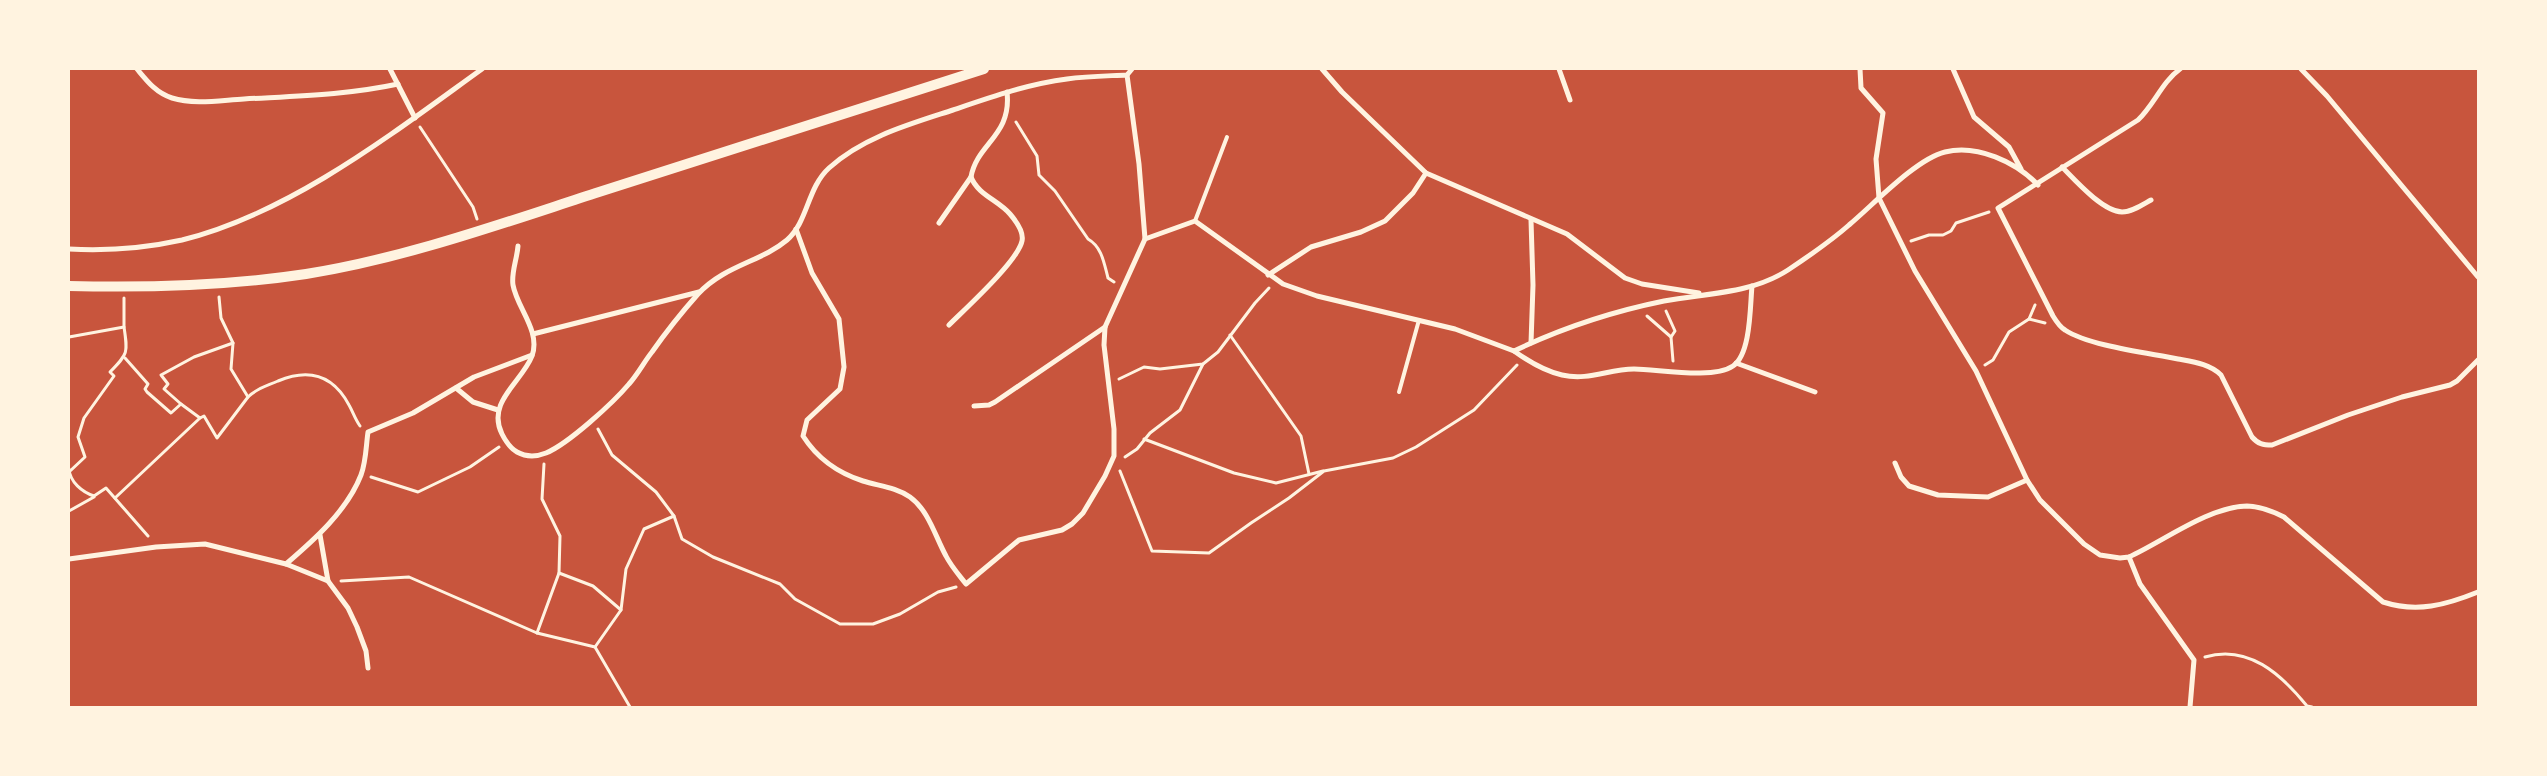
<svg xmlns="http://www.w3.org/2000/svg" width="2547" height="776" viewBox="0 0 2547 776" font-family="'PT Sans Narrow',sans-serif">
	<rect width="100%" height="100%" fill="#c8553d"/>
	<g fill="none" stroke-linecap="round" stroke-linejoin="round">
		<g stroke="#fff3e0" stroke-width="3">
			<path d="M1016,122l21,34 2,19 16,16 33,48c14,8 16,24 20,39l6,4"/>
			<polyline points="420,127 473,207 477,219"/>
			<polyline points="1911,241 1929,235 1943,235 1951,231 1956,223 1989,212"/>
			<polyline points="1666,311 1675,331 1671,337"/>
			<polyline points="1647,316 1671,337 1673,361"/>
			<polyline points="2029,319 2045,323"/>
			<polyline points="1230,335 1301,436 1309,474"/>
			<polyline points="69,337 124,327 124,298"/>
			<polyline points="125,358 148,384 145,389 147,392 171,413 181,404 200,418 204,416 217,438 248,397 231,369 233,343 221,318 219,297"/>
			<polyline points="1985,365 1993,360 2009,332 2029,319 2035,305"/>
			<polyline points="1119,379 1144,367 1160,369 1203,364 1218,352 1255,303 1269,288"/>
			<path d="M248,397c9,-9 19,-11 30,-16 31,-13 55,-6 71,24 4,7 6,14 11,21"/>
			<polyline points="181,404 164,389 168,384 161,375 194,357 233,343"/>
			<polyline points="598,429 612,455 656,492 674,516 682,539 713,557 780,584 795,599 840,624 873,624 900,614 938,592 956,587"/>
			<polyline points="1144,439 1234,473 1276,483 1323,471"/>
			<polyline points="1125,457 1137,449 1150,433 1180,410 1203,364"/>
			<path d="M69,469c1,13 13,23 25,27l12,-8 42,48"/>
			<polyline points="1120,471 1152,551 1209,553 1251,523 1289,498 1324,471 1393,458 1416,447 1474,410 1517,365"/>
			<path d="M69,472l16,-15 -7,-20 6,-19 30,-42 -4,-4c18,-18 18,-19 14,-45"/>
			<polyline points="371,477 418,492 470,467 499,447"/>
			<polyline points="115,498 200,418"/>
			<polyline points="69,511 94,497"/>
			<polyline points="559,573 593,586 621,610"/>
			<polyline points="341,581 409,577 537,633 595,647 630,707"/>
			<polyline points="537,633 559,573 560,536 542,499 544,464"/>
			<polyline points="595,647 621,610 626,569 644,529 674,516"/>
			<path d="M2205,657c43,-13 76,17 102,49l5,1"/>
		</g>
		<g stroke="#fff3e0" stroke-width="4">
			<polyline points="1195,221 1227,137"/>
			<polyline points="1399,392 1419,320"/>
		</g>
		<g stroke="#fff3e0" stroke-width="5">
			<path d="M137,69c10,12 19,24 35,29 22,7 50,2 72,1 52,-3 103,-4 154,-15"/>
			<polyline points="390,69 415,118"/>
			<polyline points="1322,69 1342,92 1426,173 1567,234 1625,278 1642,284 1699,293"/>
			<polyline points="1559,69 1570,100"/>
			<path d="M1860,69l1,19 22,25 -7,46 3,39 36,73 61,100 51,109 13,20 44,44 16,11 20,3 9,-1c35,-16 79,-50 118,-51 13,0 25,5 37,11l99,85c34,11 63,3 95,-10"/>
			<polyline points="1953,69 1974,117 2009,147 2021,169"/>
			<path d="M2180,69c-18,13 -26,36 -42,51l-140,88 55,108c3,5 7,11 12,14 24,16 84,23 113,29 16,3 32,5 43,16l31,62c6,7 11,8 20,8l76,-30 54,-18 48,-12 7,-4 21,-21"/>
			<polyline points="2301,69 2327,96 2478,277"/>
			<path d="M2062,167c13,13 40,44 60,45 10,0 20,-7 29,-12"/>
			<polyline points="1531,220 1533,285 1531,343"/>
			<polyline points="939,223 971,177"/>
			<path d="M796,229l16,44 27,46 5,48 -4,22 -33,31 -4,16c14,22 35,37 60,45 16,5 33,6 47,16 19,14 25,39 36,59 5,10 13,19 20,28l53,-44 43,-10 10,-6 11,-11 22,-37 9,-20v-27l-10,-84 1,-18 40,-88 -6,-75 -12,-89"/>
			<path d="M1145,239l50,-18 88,63 34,12 138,33 59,22c50,-24 96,-39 150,-50 42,-8 87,-7 124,-31 21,-14 43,-29 61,-45 24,-20 67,-66 96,-73 32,-8 71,10 93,33"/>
			<path d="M518,246c-1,13 -7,27 -5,39 4,23 28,46 19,71 -10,26 -46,46 -30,78 4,8 8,14 15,18 9,5 19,5 29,1 22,-9 67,-50 83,-69 9,-10 15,-22 23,-32 14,-20 30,-40 46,-58 27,-29 63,-32 89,-54 21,-18 20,-52 42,-72 34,-31 81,-44 124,-58 38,-13 75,-26 114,-31 20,-3 40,-3 60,-4l5,-6"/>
			<path d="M69,249c37,2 77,-1 113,-9 109,-27 211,-107 300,-171"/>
			<polyline points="1268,275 1311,247 1361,232 1385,221 1413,193 1426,173"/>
			<path d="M949,325c16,-16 69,-64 73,-84 2,-9 -6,-20 -12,-27 -12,-14 -32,-19 -39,-37 6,-34 41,-41 36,-85"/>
			<polyline points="533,334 699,292"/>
			<path d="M1514,351c14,10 30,20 48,24 27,6 46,-6 72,-6 24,0 78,11 99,-3 18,-12 17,-60 19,-80"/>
			<polyline points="1736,363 1815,392"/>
			<polyline points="456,388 473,402 498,410"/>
			<polyline points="974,406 989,405 995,402 1105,327"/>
			<polyline points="1895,463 1901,477 1909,486 1938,495 1988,497 2027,480"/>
			<polyline points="320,535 328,581 348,608 357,627 366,651 368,668"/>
			<polyline points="2129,557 2140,584 2194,660 2190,707"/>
			<path d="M69,559l87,-12 49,-3 81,20c28,-24 61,-53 75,-89 5,-13 5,-29 7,-43l45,-19 61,-36 58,-22"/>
			<polyline points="286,564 328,581"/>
		</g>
		<path stroke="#fff3e0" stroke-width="10" d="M69,286c79,2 158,0 237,-12 100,-16 197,-51 293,-82 128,-41 256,-82 385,-123"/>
	</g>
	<rect width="2547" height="776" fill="none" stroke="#fff3e0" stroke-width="140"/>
</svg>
